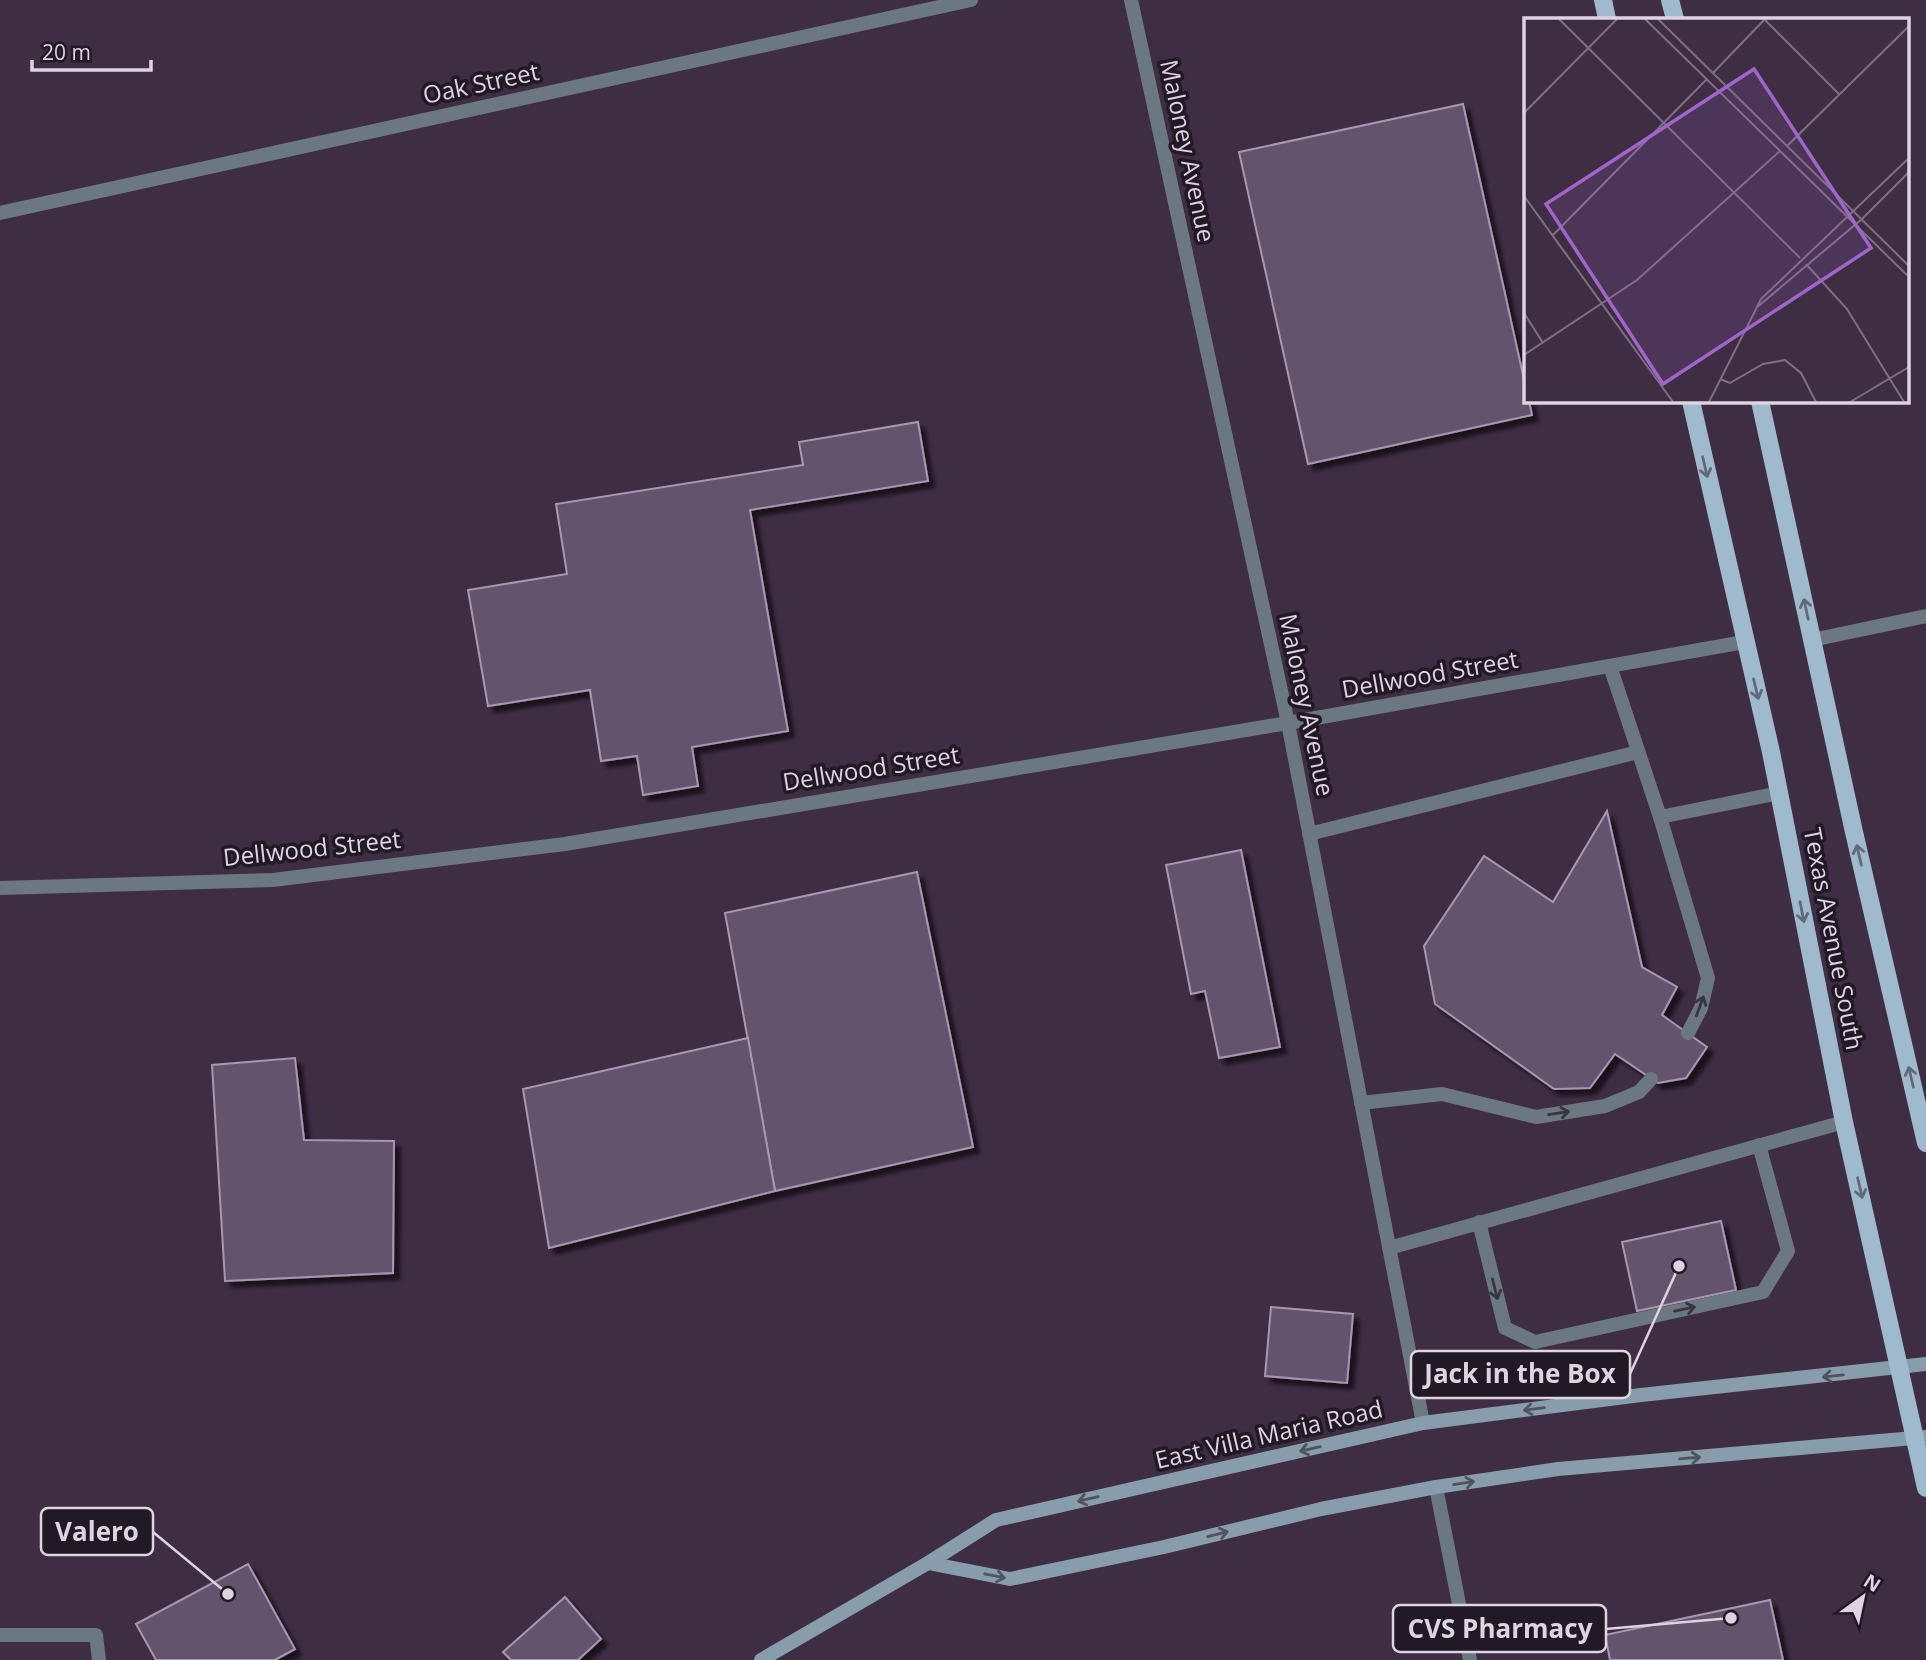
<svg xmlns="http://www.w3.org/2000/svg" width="1926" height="1660" viewBox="0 0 1926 1660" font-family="'Open Sans',sans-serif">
	<defs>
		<filter id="shadow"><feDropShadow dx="6" dy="6" stdDeviation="2" flood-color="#0009"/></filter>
	</defs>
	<rect width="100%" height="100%" fill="#3f2d44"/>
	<g fill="#64536d" stroke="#a896b3" stroke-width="2" filter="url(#shadow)">
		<polygon points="1463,104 1525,384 1525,401 1529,401 1532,415 1308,464 1239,152"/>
		<polygon points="918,422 928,481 750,510 788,731 692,747 698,786 643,795 637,756 601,761 590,690 488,706 468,590 567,574 556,504 803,465 799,442"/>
		<polygon points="1607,811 1642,967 1677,987 1662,1015 1707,1047 1686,1078 1658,1083 1615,1054 1590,1088 1554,1089 1435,1004 1424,946 1484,856 1553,902"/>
		<polygon points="1241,850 1280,1047 1219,1058 1205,991 1191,994 1166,865"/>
		<polygon points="917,872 973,1147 775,1191 725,913"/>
		<polygon points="748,1038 775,1191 549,1248 523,1089"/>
		<polygon points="295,1058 304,1140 394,1141 393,1273 225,1281 212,1065"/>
		<polygon points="1721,1221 1736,1290 1637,1311 1622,1242"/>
		<polygon points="1271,1307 1353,1314 1347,1383 1265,1376"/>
		<polygon points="248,1564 295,1649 275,1660 156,1660 136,1624"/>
		<polygon points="565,1597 601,1639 578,1660 511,1660 503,1652"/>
		<polygon points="1770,1600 1783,1660 1610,1660 1605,1635"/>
	</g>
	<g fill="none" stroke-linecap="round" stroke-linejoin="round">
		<g stroke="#6b7881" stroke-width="14">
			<polyline points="1610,666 1660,817 1779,793"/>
			<polyline points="1660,817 1708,978 1701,1008 1688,1033"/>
			<polyline points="1309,834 1638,752"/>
			<polyline points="1361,1103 1442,1094 1536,1117 1605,1106 1639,1092 1651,1079"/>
			<polyline points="1479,1222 1505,1328 1535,1342 1763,1292 1788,1251 1759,1145"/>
			<polyline points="1389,1248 1844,1122"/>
			<polyline points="0,1635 96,1635 99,1660"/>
		</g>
		<g stroke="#6b7881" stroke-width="14">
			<polyline points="1131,0 1288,723 1423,1423"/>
			<polyline points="0,213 971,0"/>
			<polyline points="1812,640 1926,616"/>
			<polyline points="0,888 273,880 565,844 1288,723 1744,642"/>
			<polyline points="1436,1487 1470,1660"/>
		</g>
		<g stroke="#889dab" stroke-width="14">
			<polyline points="928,1563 1010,1579 1164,1547 1321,1509 1436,1487 1558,1469 1926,1437"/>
			<polyline points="761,1660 928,1563 996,1520 1423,1423 1641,1395 1926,1364"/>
		</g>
		<g stroke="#9fbacc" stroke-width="18">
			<polyline points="1603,0 1607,19"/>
			<polyline points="1670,0 1675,19"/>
			<polyline points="1691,401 1771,752 1844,1122 1926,1488"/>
			<polyline points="1760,401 1854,832 1926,1143"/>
		</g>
	</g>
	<defs><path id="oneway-shaft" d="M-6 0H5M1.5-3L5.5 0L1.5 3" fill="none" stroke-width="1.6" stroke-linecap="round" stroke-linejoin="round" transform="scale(1.75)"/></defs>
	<g stroke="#606a78">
		<use href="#oneway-shaft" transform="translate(1705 467) rotate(77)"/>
		<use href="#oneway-shaft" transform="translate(1806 609) rotate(-102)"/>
		<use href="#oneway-shaft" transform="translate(1756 689) rotate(76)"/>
		<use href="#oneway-shaft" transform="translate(1859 855) rotate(-103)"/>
		<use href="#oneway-shaft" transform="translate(1802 912) rotate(79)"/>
		<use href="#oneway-shaft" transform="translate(1911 1077) rotate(-103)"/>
		<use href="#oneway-shaft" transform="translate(1860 1188) rotate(77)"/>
	</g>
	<g stroke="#373640">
		<use href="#oneway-shaft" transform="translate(1700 1006) rotate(-70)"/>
		<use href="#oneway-shaft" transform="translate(1559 1113) rotate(-9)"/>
		<use href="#oneway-shaft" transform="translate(1495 1289) rotate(76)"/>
		<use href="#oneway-shaft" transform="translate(1685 1309) rotate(-12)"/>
	</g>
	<g stroke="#4f5461">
		<use href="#oneway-shaft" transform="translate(1833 1376) rotate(174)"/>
		<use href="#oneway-shaft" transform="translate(1534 1409) rotate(173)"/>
		<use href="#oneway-shaft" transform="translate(1310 1449) rotate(167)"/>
		<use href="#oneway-shaft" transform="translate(1690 1458) rotate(-5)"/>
		<use href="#oneway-shaft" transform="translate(1464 1483) rotate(-9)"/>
		<use href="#oneway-shaft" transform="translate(1088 1499) rotate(167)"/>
		<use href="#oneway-shaft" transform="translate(1218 1534) rotate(-14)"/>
		<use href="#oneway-shaft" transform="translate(995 1576) rotate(11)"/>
	</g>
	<g text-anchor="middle" stroke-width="7" stroke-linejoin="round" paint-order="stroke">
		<g font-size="24" fill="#ded3e1" stroke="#211924">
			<text transform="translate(481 84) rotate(-12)" y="8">Oak Street</text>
			<text transform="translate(1187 151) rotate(78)" y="8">Maloney Avenue</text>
			<text transform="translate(1430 675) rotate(-10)" y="8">Dellwood Street</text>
			<text transform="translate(1306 705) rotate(78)" y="8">Maloney Avenue</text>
			<text transform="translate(871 769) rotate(-9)" y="8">Dellwood Street</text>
			<text transform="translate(312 849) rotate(-6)" y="8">Dellwood Street</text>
			<text transform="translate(1833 939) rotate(79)" y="8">Texas Avenue South</text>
			<text transform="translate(1269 1435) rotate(-13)" y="8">East Villa Maria Road</text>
		</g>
	</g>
	<g transform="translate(1524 18)">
		<rect width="385" height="385" fill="#3f2d44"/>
		<path fill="none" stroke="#7f6f83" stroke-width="2" d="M35,1l241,239M121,1l264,258M134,1l251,247M240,1l75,75M189,55l52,-54M0,95l93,-94M263,128l122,-120M0,178l149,206M29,217l154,-156M282,246l41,45 57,93M232,290l106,-89 47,-47M0,295l19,30M0,337l113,-75 143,-129M196,361l10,4 33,-19 22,-4 16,13 15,29M185,384l52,-103 148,-141M326,384l59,-35"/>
		<path fill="#9e66cb" fill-opacity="0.15" stroke="#9e66cb" stroke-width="3.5" d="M230,51l117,179 -208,136 -117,-180z"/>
		<rect width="385" height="385" fill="none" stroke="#ded3e1" stroke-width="3.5"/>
	</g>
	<path fill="none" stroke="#ded3e1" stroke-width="2.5" d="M1679 1266L1630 1374M228 1594L153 1532M1731 1618L1606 1629"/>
	<g fill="#ded3e1" stroke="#211924" stroke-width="2.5">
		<circle cx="1679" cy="1266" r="7"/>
		<circle cx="228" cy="1594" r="7"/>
		<circle cx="1731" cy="1618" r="7"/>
	</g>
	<g fill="#211924" stroke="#ded3e1" stroke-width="2.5">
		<rect x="1411" y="1351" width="219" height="47" rx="7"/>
		<rect x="41" y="1508" width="112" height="47" rx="7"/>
		<rect x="1393" y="1605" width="213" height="47" rx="7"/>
	</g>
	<g font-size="26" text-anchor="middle" font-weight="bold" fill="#ded3e1">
		<text x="1520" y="1383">Jack in the Box</text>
		<text x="97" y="1541">Valero</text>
		<text x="1500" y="1638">CVS Pharmacy</text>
	</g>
	<g transform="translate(1863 1597) rotate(33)" stroke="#211924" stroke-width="5" paint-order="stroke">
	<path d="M0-5L12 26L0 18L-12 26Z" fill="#ded3e1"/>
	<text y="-10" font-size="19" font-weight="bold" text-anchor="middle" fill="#ded3e1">N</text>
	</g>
	<path d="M32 60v10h119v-10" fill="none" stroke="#ded3e1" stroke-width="3.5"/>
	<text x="42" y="60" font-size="21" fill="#ded3e1" stroke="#211924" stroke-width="5" paint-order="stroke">20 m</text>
</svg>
